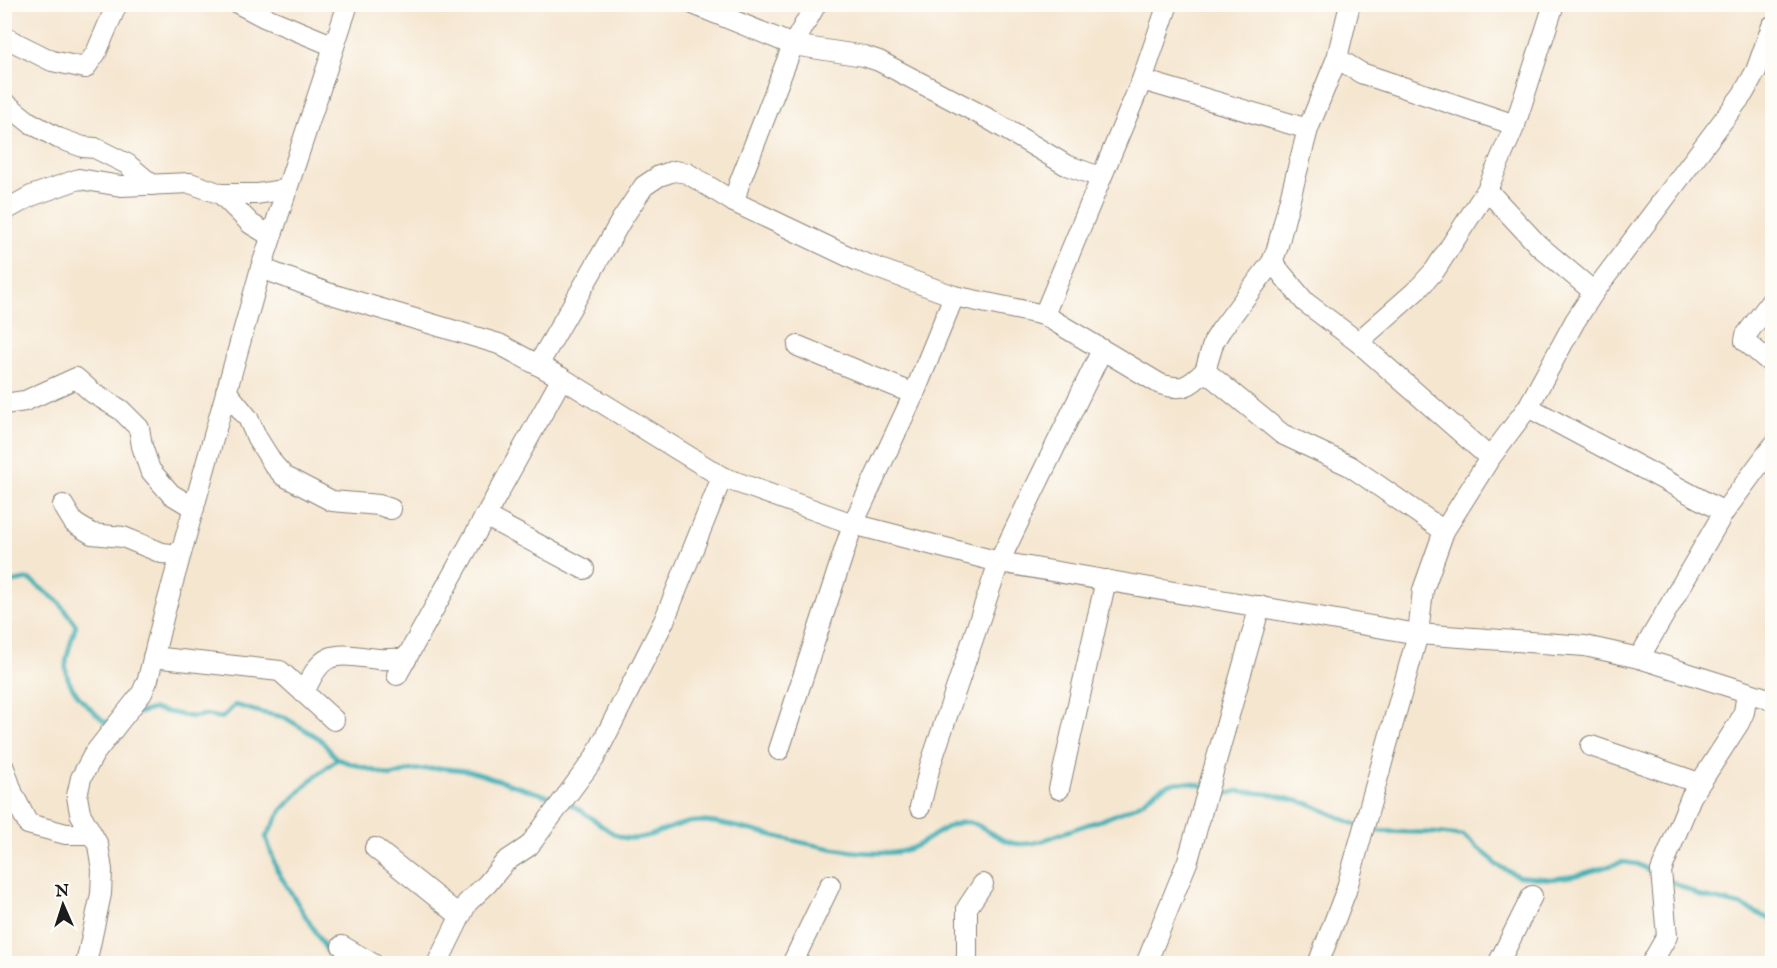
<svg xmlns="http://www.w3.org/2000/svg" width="1777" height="968" viewBox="0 0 1777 968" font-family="'IM FELL English',serif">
	<rect width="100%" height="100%" fill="#fdfcf7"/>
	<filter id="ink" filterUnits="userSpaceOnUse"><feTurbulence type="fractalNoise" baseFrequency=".0167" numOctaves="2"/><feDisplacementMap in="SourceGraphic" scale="12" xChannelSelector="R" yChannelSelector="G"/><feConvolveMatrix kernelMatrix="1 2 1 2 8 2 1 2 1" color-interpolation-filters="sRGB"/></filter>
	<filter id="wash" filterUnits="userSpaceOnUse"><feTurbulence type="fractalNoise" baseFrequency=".008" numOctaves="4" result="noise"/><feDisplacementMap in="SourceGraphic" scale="24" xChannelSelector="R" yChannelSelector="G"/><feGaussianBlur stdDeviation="1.35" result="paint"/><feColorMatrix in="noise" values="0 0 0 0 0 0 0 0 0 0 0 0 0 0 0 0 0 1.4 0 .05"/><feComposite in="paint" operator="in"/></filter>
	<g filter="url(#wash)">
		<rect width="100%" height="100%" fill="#f5e6d0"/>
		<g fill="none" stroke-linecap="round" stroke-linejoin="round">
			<g stroke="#3eafb6" stroke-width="4.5">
				<path d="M4,584l25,-5 30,23 17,23c-3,12 -12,34 -10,45 2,21 25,39 39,52l8,-2"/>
				<polyline points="132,715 153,709 191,717 206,715 222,718 235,705 263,713 284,717 320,739 337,759 391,776 411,770 442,768 469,771 557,799"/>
				<polyline points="1213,789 1227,794 1238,791 1270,794 1310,804 1359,826"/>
				<path d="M567,803c19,7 37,28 54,34 23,7 49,-13 71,-15 20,-2 39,4 58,8 46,11 101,27 148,22 24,-3 43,-28 67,-30 16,-1 35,23 58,22 17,0 32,-9 48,-14 23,-8 46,-14 68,-26 9,-5 17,-15 26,-18 13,-6 27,-4 40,1"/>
				<polyline points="1367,829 1372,831 1436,833 1464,836 1494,861 1495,864 1518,876 1551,879 1574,876 1623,862 1637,864 1656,874"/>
				<polyline points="1667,879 1700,896 1740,905 1772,920"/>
				<polyline points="333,964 332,959 277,870 266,837 282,810 312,779 337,759"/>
			</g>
		</g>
	</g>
	<g filter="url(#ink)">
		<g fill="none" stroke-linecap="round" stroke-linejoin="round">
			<g stroke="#888176" stroke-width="22">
				<g id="minor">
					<polyline points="239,4 264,17 334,46"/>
					<polyline points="693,4 793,45 864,56 879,61 987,118 1066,165 1100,177"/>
					<polyline points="4,37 52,61 85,68 96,53 117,4"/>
					<polyline points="1337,58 1361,73 1515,125"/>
					<polyline points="1142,80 1308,129"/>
					<polyline points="4,102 29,122 58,138 83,147 95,148 127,164 152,185"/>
					<polyline points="1487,190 1538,245 1594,292"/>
					<polyline points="221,194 251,224 271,236"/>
					<polyline points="734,202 739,184 793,45 816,4"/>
					<polyline points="4,211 31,196 79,179 121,186 190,183 221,194 257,194 287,189"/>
					<polyline points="1272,262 1305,302 1358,342 1490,458"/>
					<polyline points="261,268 328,293 499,344 562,378 722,477 853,524 999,562 1418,634 1585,646 1639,658 1772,700"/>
					<polyline points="1772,300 1746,335 1745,341 1772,364"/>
					<polyline points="1044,315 1142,80 1168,4"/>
					<polyline points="1358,342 1418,289 1435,270 1487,190 1515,125 1554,4"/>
					<polyline points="798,346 914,394"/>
					<path d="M538,365l84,-146 22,-33 15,-10 15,-5 13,2 47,29 124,59 96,35 90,19 116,69c23,7 28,3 45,-13l77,63 68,32 94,65"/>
					<polyline points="1205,371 1214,341 1221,330 1272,262 1277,249 1308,129 1337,58 1350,4"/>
					<polyline points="226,391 248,418 257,438 274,465 284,476 332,501 379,505 391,509"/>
					<polyline points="4,404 25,401 76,378 93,393 121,410 139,428 142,446 150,470 171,494 194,508"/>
					<polyline points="1528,407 1724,512"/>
					<polyline points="63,505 74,523 92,534 123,537 162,553 180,555"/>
					<polyline points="485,516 584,569"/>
					<polyline points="153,657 280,671 334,720"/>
					<polyline points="1639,658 1724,512 1772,447"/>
					<polyline points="397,675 562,378"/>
					<path d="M304,693c19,-45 30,-39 74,-34 10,1 18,-2 28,1"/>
					<polyline points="1591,746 1699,783"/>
					<polyline points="779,750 853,524 914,394 954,296"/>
					<polyline points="4,768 13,794 28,824 66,834 92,834"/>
					<polyline points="1059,789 1106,580"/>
					<polyline points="920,807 930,766 999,562 1102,350"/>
					<polyline points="375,848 460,916"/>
					<polyline points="342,946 373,964"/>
					<polyline points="86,964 101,894 102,870 98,845 80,813 77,796 81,778 94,754 142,693 148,679 164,614 261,268 348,4"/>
					<polyline points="437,964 467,903 487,884 505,862 529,846 594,759 664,621 722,477"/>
					<polyline points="792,964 830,885"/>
					<polyline points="965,964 967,956 967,908 983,884"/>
					<polyline points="1146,964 1188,860 1260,606"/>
					<polyline points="1318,964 1346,891 1418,634 1423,590 1444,531 1490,458 1528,407 1575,321 1594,292 1743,94 1756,71 1772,26"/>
					<polyline points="1498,964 1532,896"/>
					<polyline points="1651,964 1667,936 1661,871 1691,797 1739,723 1744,712 1747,693"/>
				</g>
			</g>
			<use href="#minor" stroke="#fff" stroke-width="20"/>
		</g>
	</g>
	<rect width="1777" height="968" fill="none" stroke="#fdfcf7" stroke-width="24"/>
	<g transform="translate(63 905) rotate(357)" stroke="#fdfcf7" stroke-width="4.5" paint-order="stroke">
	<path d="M0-4.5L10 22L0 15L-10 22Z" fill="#1c1c1c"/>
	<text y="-9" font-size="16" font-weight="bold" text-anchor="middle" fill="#1c1c1c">N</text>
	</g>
</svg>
